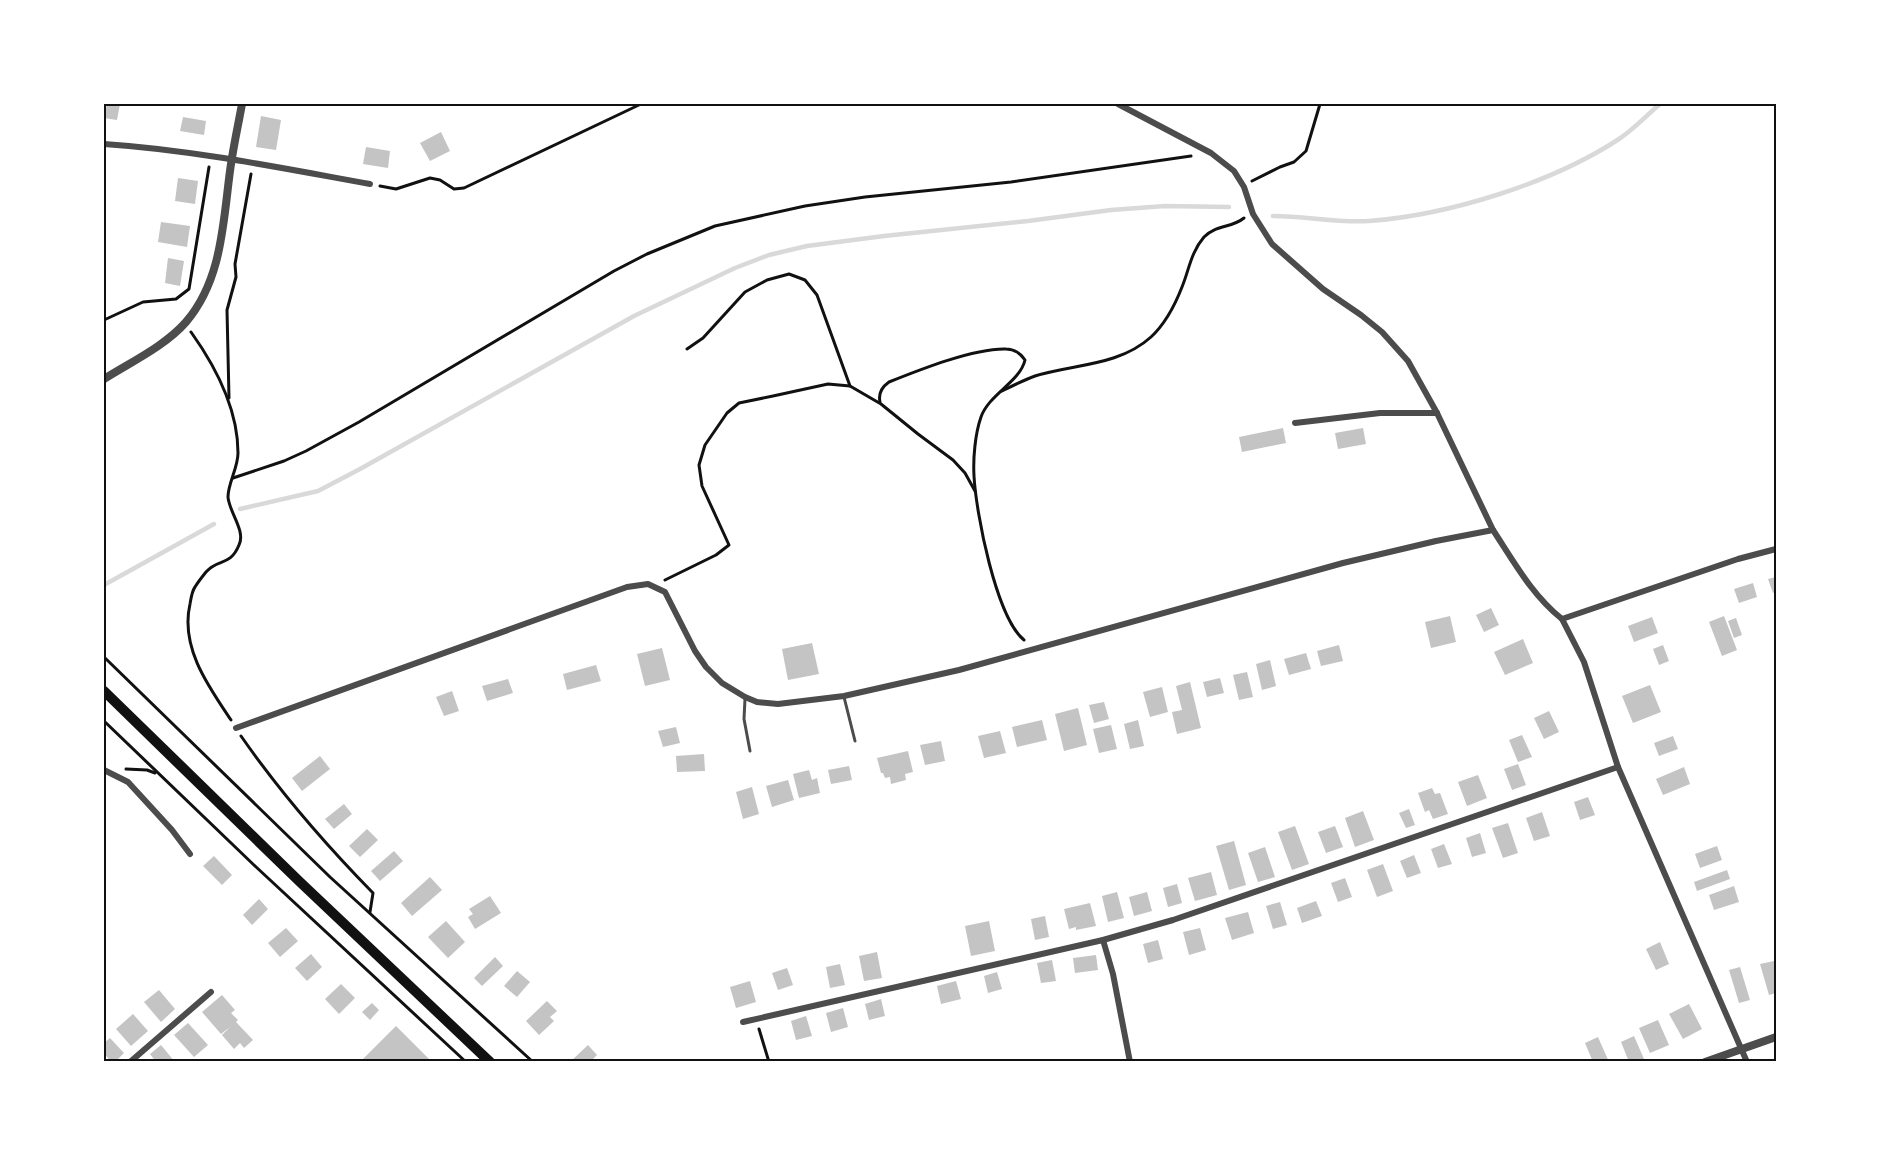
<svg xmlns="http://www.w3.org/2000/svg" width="1880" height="1165" viewBox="0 0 1880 1165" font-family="'Exo 2',sans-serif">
	<rect width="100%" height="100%" fill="#fff"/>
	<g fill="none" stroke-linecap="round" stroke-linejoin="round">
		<g stroke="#d9d9d9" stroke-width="4.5">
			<path d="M1273,216c33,0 63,7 96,5 80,-6 183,-38 250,-82 14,-9 28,-24 41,-35"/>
			<polyline points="240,509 318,491 360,469 634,316 735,268 769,255 807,246 884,236 1028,221 1111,210 1165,206 1229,207"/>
			<polyline points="104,585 214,524"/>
		</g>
	</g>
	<g fill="#c4c4c4">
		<polygon points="107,104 120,104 117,120 104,118"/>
		<polygon points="261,116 281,120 276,150 256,147"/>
		<polygon points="183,117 206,121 204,135 180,131"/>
		<polygon points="441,132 450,151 430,161 420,143"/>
		<polygon points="366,147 390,151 388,168 363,164"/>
		<polygon points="178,178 198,181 195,204 175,201"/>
		<polygon points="161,222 190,226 187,247 158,242"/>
		<polygon points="168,258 184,261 180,286 165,283"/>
		<polygon points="1283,428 1286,443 1242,452 1239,437"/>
		<polygon points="1363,428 1366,444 1338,449 1335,433"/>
		<polygon points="1776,577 1776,591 1773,593 1768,579"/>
		<polygon points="1753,583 1757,597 1739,603 1734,589"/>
		<polygon points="1491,608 1499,625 1484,632 1476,615"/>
		<polygon points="1450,616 1456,642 1431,648 1425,622"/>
		<polygon points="1724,616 1737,650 1722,656 1709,622"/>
		<polygon points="1652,617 1658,633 1634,642 1628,626"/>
		<polygon points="1736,618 1742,635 1734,638 1728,621"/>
		<polygon points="1523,639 1533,663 1505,675 1494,652"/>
		<polygon points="812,643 819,674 788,680 782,649"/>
		<polygon points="1339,645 1343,661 1321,666 1317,651"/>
		<polygon points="1663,645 1669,661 1659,665 1653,649"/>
		<polygon points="662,648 670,680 645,686 637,654"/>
		<polygon points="1306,653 1311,669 1289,675 1284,659"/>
		<polygon points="1270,660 1276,686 1262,690 1256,664"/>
		<polygon points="596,665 601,681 567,690 563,674"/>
		<polygon points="1247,672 1253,697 1239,700 1233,675"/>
		<polygon points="1220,678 1224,693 1207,697 1203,682"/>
		<polygon points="508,679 513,693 487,701 482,686"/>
		<polygon points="1190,682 1201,728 1177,734 1172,712 1182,710 1176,686"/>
		<polygon points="1650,685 1661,712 1633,723 1622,696"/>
		<polygon points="1162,687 1168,712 1150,717 1143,692"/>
		<polygon points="452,691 459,711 444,716 436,697"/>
		<polygon points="1104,702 1109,719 1094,723 1089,705"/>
		<polygon points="1078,708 1087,745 1064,751 1055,714"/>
		<polygon points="1549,711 1559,732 1544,739 1534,718"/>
		<polygon points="1042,720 1047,740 1017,747 1012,727"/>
		<polygon points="1138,720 1144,746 1130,749 1124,724"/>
		<polygon points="1111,725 1117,749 1099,753 1093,729"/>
		<polygon points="676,727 680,743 663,747 658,731"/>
		<polygon points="1000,731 1006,753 984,758 978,736"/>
		<polygon points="1522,735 1532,757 1518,762 1509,740"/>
		<polygon points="1673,736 1678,749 1659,756 1654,743"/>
		<polygon points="941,741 945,761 925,765 920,745"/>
		<polygon points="908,751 913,772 905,774 906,780 891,784 890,777 885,778 883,773 881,773 877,758"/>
		<polygon points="704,754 705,771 677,772 676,756"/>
		<polygon points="320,756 330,769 302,791 292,778"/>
		<polygon points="1518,764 1526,785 1512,790 1504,769"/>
		<polygon points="849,766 852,780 831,784 828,770"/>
		<polygon points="1684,767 1690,784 1663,795 1656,779"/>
		<polygon points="809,770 812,780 817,778 820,793 799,798 793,774"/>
		<polygon points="1478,775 1487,798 1467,806 1458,782"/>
		<polygon points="788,780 794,800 772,807 766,786"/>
		<polygon points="752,787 759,814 743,819 736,792"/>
		<polygon points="1432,788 1435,794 1440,793 1448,814 1433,819 1429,810 1425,812 1418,793"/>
		<polygon points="1588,797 1595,815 1580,820 1574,802"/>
		<polygon points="344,804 352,814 334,829 325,819"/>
		<polygon points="1409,809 1415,825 1406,828 1399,813"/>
		<polygon points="1363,811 1374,840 1355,847 1345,818"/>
		<polygon points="1542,812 1550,836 1534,841 1526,818"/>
		<polygon points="1508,823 1518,853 1503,858 1492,828"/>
		<polygon points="1295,826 1309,864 1292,870 1278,832"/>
		<polygon points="1335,826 1343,847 1326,853 1318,832"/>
		<polygon points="367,829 378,840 360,857 349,846"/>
		<polygon points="1480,833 1486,853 1472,857 1466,838"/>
		<polygon points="1234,841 1246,885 1229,890 1216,846"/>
		<polygon points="1444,844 1452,864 1438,868 1431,849"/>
		<polygon points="1717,846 1722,860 1700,868 1695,854"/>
		<polygon points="1265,847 1275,877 1258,882 1248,853"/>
		<polygon points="394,851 403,861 380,881 371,871"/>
		<polygon points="1414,855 1421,873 1407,878 1400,861"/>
		<polygon points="214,856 232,875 222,885 203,866"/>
		<polygon points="1383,864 1393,891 1377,897 1367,870"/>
		<polygon points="1727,870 1730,879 1697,891 1694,882"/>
		<polygon points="1211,872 1217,895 1195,901 1188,878"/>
		<polygon points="430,877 442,890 412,916 401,903"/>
		<polygon points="1345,878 1352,897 1338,902 1331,883"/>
		<polygon points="1177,884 1182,903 1168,907 1163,888"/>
		<polygon points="1734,886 1739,902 1714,910 1709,895"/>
		<polygon points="1117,892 1124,918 1108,922 1102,896"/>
		<polygon points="1147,892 1152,911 1134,916 1129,897"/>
		<polygon points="490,896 501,913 475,929 468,917 473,914 469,909"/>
		<polygon points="259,899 268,909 252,925 243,915"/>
		<polygon points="1316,901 1322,916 1302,923 1297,908"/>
		<polygon points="1280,902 1287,925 1273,929 1266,906"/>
		<polygon points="1090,903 1096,926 1076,930 1076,927 1069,929 1064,909"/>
		<polygon points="1248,912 1254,933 1232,940 1225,918"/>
		<polygon points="1045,916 1049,937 1035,940 1031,919"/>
		<polygon points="446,921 465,942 448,958 428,937"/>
		<polygon points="989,921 995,951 971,956 965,926"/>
		<polygon points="286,928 298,941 280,957 268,943"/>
		<polygon points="1200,928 1206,950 1189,955 1183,932"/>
		<polygon points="1158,940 1163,959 1148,963 1143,944"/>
		<polygon points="1660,942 1669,964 1656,970 1646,949"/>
		<polygon points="877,952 882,978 864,981 859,956"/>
		<polygon points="311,954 322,967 307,981 295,968"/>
		<polygon points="1096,955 1098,970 1075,973 1073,958"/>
		<polygon points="495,957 503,966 482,986 474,978"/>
		<polygon points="1052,960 1056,981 1041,983 1037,963"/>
		<polygon points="1774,961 1776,969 1776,993 1769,995 1760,964"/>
		<polygon points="840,964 845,985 830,988 826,967"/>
		<polygon points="1740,967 1750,1000 1739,1003 1729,970"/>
		<polygon points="787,968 793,985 778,990 772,973"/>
		<polygon points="517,971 530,982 517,997 504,986"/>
		<polygon points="997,972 1002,989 988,993 984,976"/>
		<polygon points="750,981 756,1002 736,1008 730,987"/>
		<polygon points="956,981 961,999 941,1004 937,986"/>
		<polygon points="341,984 355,998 339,1014 325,999"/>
		<polygon points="159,990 175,1009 161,1022 144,1002"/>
		<polygon points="222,995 235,1010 231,1013 238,1020 236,1022 253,1040 244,1048 240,1043 234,1049 222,1035 230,1027 221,1034 202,1012"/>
		<polygon points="881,999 885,1016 869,1020 865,1004"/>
		<polygon points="547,1001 557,1011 550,1017 554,1021 539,1035 526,1021"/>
		<polygon points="372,1003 379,1010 370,1020 362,1012"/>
		<polygon points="1689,1004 1702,1029 1683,1039 1669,1014"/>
		<polygon points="843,1008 848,1027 831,1032 826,1013"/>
		<polygon points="133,1014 148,1031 131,1046 116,1029"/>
		<polygon points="806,1016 812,1036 796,1040 791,1021"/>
		<polygon points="1658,1020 1669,1045 1650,1053 1639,1028"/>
		<polygon points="188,1023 208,1045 194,1057 174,1035"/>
		<polygon points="396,1026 432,1062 360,1062"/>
		<polygon points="1634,1036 1644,1059 1629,1062 1621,1042"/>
		<polygon points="1598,1037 1609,1062 1593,1062 1585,1043"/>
		<polygon points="110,1038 124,1053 115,1062 111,1062 104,1053 104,1043"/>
		<polygon points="161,1045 175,1062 156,1062 150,1054"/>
		<polygon points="588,1045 597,1055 590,1062 570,1062"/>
	</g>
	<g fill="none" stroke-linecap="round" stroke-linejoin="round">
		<g stroke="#111" stroke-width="3">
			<polyline points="1252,181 1280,167 1294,162 1306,151 1320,104"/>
			<polyline points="380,186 396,189 430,178 440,180 454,189 464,188 641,104"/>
			<polyline points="104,320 143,302 176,299 189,289 209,167"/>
			<path d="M191,332c25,35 47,77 47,121 0,15 -10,30 -10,44 1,15 18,34 11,48 -9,22 -21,13 -33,27 -4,5 -8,10 -11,15 -3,4 -4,11 -5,17 -10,43 18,82 41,116"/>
			<polyline points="687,349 703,338 745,292 767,280 789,274 805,280 817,295 850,386"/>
			<path d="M1002,391c10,-5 22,-11 33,-15 39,-12 84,-10 116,-39 14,-13 24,-32 31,-50 7,-17 9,-35 22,-50 11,-12 28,-9 40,-19"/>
			<polyline points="229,398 227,310 236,277 235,264 251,174"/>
			<path d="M880,402c-2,-9 2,-15 9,-20 30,-12 85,-34 117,-33 9,0 14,4 19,11 -5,22 -36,34 -44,57 -6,17 -8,42 -7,59 2,37 22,141 50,164"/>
			<polyline points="233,478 284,461 306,451 359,422 614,271 647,254 715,226 805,206 865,197 1011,182 1191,156"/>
			<polyline points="665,580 716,555 729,545 702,486 699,465 705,445 727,413 739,403 773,396 828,384 850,386 881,404 918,434 953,460 965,473 975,491"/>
			<polyline points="104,657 330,877 533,1062"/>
			<polyline points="104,721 255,866 466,1062"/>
			<path d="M241,736c39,56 84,108 132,157l-3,19"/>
			<polyline points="126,769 147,770 155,773"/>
			<polyline points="759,1029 769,1062"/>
		</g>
		<g stroke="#4c4c4c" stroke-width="3">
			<polyline points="844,697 855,741"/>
			<polyline points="745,699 744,719 750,751"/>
		</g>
		<g stroke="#4c4c4c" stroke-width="6">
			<polyline points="1118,104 1211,153 1234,171 1244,187 1253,214 1272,244 1323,289 1361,315 1382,332 1408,361 1437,413 1493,530"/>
			<path d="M104,144c89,6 177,24 266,40"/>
			<polyline points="1295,423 1380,413 1437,413"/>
			<polyline points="1562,619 1584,662 1618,767 1747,1062"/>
			<path d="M236,728l391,-141 21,-3 17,8 30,59 11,16 16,16 23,14 12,5 21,2 66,-8 115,-26 384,-107 93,-22 57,-11c21,32 39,65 69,89l176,-60 38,-10"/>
			<polyline points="104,770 128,782 172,830 190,854"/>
			<polyline points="1103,940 1113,974 1130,1062"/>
			<polyline points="743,1022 1103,940 1173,920 1618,767"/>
			<polyline points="130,1062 211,992"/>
		</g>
		<g stroke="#4c4c4c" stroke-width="8">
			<path d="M104,379c27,-17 61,-33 82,-57 36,-42 37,-99 44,-151 3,-23 8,-45 12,-67"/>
			<polyline points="1705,1062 1776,1037"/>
		</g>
		<polyline stroke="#111" stroke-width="10" points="104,691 300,882 490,1062"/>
	</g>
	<rect width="1880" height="1165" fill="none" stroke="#ffffff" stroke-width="210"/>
	<rect x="105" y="105" width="1670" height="955" fill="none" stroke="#111" stroke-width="2"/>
</svg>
